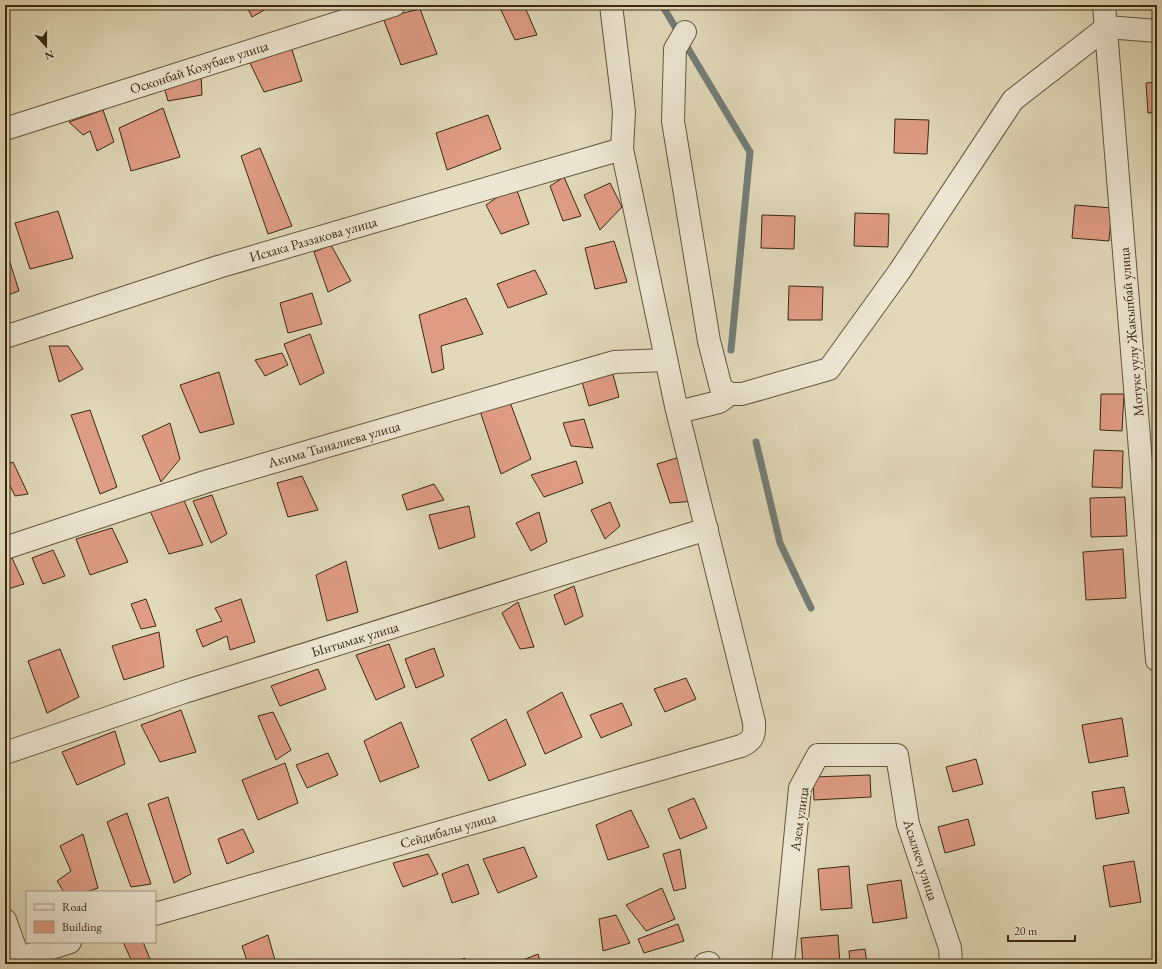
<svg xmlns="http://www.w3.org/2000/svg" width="1162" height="969" viewBox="0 0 1162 969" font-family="'EB Garamond',serif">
	<rect width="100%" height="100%" fill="#e1d9ba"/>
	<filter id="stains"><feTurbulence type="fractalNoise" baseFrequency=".005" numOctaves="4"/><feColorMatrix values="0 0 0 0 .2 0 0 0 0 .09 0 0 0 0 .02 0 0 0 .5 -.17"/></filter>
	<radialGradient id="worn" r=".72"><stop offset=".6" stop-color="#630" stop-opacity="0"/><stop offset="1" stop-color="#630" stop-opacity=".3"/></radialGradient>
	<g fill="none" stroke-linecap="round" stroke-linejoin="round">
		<g stroke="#737e77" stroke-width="7">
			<polyline points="662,5 750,152 731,350"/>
			<polyline points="756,442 780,543 811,608"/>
		</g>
	</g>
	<g fill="#df9c84" stroke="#392911">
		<polygon points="246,5 267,5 268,8 252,17"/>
		<polygon points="513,5 524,5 537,35 515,40 500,8"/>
		<polygon points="420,9 437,54 401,65 383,18"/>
		<polygon points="291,47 302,81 264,92 250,63"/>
		<polygon points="201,74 202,95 168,101 164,87"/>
		<polygon points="1157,82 1157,112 1148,113 1146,83"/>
		<polygon points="163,108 180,157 131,171 119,128"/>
		<polygon points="103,110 114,142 97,151 90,131 83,135 69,122"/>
		<polygon points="488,115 501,149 447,170 436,133"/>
		<polygon points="895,119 929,120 927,154 894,153"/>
		<polygon points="260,148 292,226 268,234 241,156"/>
		<polygon points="564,177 581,216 563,221 550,186"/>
		<polygon points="610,183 622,207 600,230 584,195"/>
		<polygon points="515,185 529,224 501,234 486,205"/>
		<polygon points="1075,205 1112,208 1109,241 1072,238"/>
		<polygon points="58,211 73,258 30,269 15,223"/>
		<polygon points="855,213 889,214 888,247 854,246"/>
		<polygon points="762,215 795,216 794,249 761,248"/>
		<polygon points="614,241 627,282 595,289 585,248"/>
		<polygon points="331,245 351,281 328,292 314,252"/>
		<polygon points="5,253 7,253 19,291 5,296"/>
		<polygon points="535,270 547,294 508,308 497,284"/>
		<polygon points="789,286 823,287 822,320 788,320"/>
		<polygon points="312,293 322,324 288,333 280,303"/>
		<polygon points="466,298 483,334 441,346 444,369 432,373 419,315"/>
		<polygon points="310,334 324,373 300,385 284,344"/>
		<polygon points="49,346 68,346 83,369 59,382"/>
		<polygon points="282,353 288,365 265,376 255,360"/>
		<polygon points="611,367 619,397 589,406 580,375"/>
		<polygon points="219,372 234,424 200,433 180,385"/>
		<polygon points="507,394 531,459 501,474 478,405"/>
		<polygon points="1101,394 1124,394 1122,431 1100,430"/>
		<polygon points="90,410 117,487 100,494 71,415"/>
		<polygon points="584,419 593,448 571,446 563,423"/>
		<polygon points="170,423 180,459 161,482 142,436"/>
		<polygon points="1094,450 1123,451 1122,488 1092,487"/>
		<polygon points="683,456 696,501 670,503 657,464"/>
		<polygon points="576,461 583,483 544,497 531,475"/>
		<polygon points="13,462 28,494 15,496 5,476 5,465"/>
		<polygon points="302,476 318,510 288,517 277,483"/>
		<polygon points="434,484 444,500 407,510 402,495"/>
		<polygon points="212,495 227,534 211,543 193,501"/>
		<polygon points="1125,497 1127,536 1091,537 1090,498"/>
		<polygon points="183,498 203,545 169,554 150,511"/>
		<polygon points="610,502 620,526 605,539 591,510"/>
		<polygon points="469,506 475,537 439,549 429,515"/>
		<polygon points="539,512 547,542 531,551 516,523"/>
		<polygon points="112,528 128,562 90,575 76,539"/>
		<polygon points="1123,549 1126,598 1086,600 1083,552"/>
		<polygon points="53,550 65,576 43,584 32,558"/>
		<polygon points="12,558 24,584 5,590 5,560"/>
		<polygon points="346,561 358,612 327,621 316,575"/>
		<polygon points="574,586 583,616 565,625 554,595"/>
		<polygon points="146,599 156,626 141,629 131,604"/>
		<polygon points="241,599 255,642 230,650 227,636 203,647 196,630 222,621 215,608"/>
		<polygon points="518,602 534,647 520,649 502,613"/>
		<polygon points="159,632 164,667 124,680 112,646"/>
		<polygon points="389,644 405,687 376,700 356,655"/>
		<polygon points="434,648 444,676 416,688 405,659"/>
		<polygon points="60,649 79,697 47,713 28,661"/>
		<polygon points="318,669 326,689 280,706 271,686"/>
		<polygon points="686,678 696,699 665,712 654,689"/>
		<polygon points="562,692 582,737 545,754 527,712"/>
		<polygon points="622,703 632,725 601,738 590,715"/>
		<polygon points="181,710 196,752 160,762 141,725"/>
		<polygon points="273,712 291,750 276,760 258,716"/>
		<polygon points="1122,718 1128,756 1089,763 1082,725"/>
		<polygon points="506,719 526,765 489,781 471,739"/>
		<polygon points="401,722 419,767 380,782 364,741"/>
		<polygon points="115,731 125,764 77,785 62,752"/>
		<polygon points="328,753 338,775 307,788 296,765"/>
		<polygon points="976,759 983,784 953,792 946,767"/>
		<polygon points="285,763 298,803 258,820 242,780"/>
		<polygon points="870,775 871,797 814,800 813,777"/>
		<polygon points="1124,787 1129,813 1096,819 1092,792"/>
		<polygon points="168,797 191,874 174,883 148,804"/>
		<polygon points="694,798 707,828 680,839 668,809"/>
		<polygon points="631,810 649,847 608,860 596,825"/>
		<polygon points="127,813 151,884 131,887 107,822"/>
		<polygon points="968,819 975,845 945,853 938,827"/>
		<polygon points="243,829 254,852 227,864 218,839"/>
		<polygon points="83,834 98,888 86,892 64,892 57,881 71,871 60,846"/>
		<polygon points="524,847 537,877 498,893 483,859"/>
		<polygon points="680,849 686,888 674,891 663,854"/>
		<polygon points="428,854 438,874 403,887 393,863"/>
		<polygon points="1134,861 1141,902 1110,907 1103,866"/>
		<polygon points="468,864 479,894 452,903 442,874"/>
		<polygon points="849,866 852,908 821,910 818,869"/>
		<polygon points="901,880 907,918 873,923 867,885"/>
		<polygon points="662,888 675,919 646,931 626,905"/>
		<polygon points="616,915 630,943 603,951 599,919"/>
		<polygon points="678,924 684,941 644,953 638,939"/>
		<polygon points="268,935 276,964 248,964 242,946"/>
		<polygon points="838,935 840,964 803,964 801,938"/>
		<polygon points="123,942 143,942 152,964 133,964"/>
		<polygon points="865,949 867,964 850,964 849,951"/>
		<polygon points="538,954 541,964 513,964"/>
		<polygon points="465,958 468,964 450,964"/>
		<polygon points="1088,961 1089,964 1069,964"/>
	</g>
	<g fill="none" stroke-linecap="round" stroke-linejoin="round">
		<g stroke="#63553b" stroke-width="24">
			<g id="street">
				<polyline points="1104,5 1157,660"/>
				<polyline points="685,32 675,49 673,121 709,341 721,388 730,394 742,394 829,369 899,272 1013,100 1107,27 1157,31"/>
				<polyline points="5,129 394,5"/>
				<polyline points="5,337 218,267 622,149"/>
				<polyline points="678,412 719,402 730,394"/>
				<polyline points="5,548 208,481 614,362 666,360"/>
				<polyline points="5,753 184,692 707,529"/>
				<path d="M155,914l586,-168c12,-5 14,-11 13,-24l-78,-316 -54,-257 2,-37 -13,-107"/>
				<polyline points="5,920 21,964"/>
				<polyline points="5,963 70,942"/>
				<polyline points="705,964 709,963"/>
				<polyline points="783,964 800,788 818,755 897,755 908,824 950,948 951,964"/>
			</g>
		</g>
		<use href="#street" stroke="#ece6d2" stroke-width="22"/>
	</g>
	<g text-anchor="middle" stroke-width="3.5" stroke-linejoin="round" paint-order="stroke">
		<g font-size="14" fill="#392911" stroke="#ece6d2">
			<text transform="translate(199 67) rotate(-18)" y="5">Осконбай Козубаев улица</text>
			<text transform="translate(313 239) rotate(-16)" y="5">Исхака Раззакова улица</text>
			<text transform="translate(1131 332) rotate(-95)" y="5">Мотуке уулу Жакыпбай улица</text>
			<text transform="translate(334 444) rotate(-16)" y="5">Акима Тыналиева улица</text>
			<text transform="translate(355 639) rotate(-17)" y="5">Ынтымак улица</text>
			<text transform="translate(799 819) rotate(-82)" y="5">Азем улица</text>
			<text transform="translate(448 830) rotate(-16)" y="5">Сейдибалы улица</text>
			<text transform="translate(921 860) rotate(72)" y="5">Асылкеч улица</text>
		</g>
	</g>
	<rect width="1162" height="969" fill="none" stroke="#e1d9ba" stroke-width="20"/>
	<rect x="6" y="6" width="1150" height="957" fill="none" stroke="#392911" stroke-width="2"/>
	<rect x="10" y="10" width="1142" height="949" fill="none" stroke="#392911"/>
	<rect x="26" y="891" width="130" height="52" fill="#ece6d2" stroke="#a49a85"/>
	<rect x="34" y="904" width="20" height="6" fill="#ece6d2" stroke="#a49a85"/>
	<text x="62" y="911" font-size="12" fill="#392911">Road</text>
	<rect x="34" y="921" width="20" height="12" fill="#df9c84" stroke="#a49a85"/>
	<text x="62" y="931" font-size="12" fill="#392911">Building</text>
	<g transform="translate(46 46) rotate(159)" stroke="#ece6d2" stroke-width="3" paint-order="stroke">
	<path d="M0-3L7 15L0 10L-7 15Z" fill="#392911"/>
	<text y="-6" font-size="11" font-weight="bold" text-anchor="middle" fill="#392911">N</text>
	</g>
	<path d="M1008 935v6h67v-6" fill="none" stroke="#392911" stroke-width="2"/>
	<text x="1014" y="935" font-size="12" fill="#392911" stroke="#ece6d2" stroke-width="3" paint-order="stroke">20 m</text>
	<rect width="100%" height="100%" filter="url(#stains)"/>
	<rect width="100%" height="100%" fill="url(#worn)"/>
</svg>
